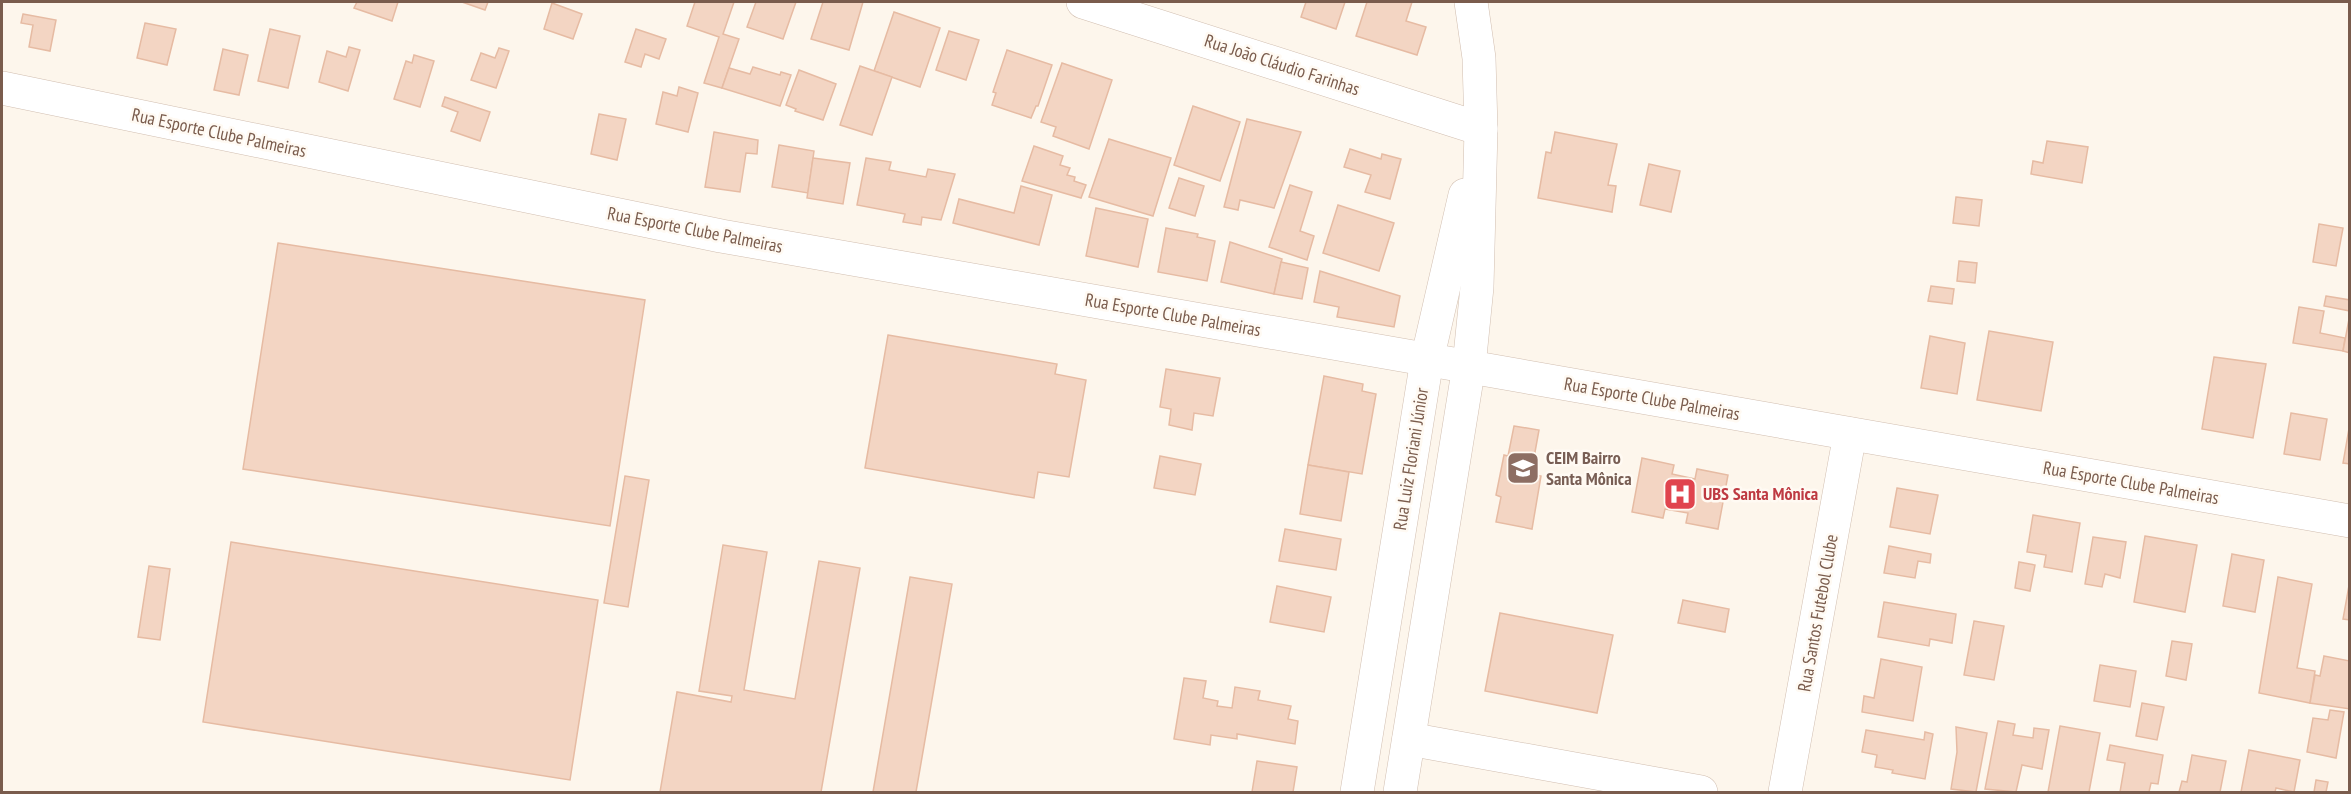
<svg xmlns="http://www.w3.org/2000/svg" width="2351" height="794" viewBox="0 0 2351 794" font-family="'PT Sans Narrow',sans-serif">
	<rect width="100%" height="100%" fill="#fdf6ec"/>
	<g fill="#f3d5c3" stroke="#e6bba3" stroke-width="1.5">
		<polygon points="357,2 398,2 392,21 354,8"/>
		<polygon points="462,2 488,2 485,10"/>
		<polygon points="695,2 734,2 723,34 739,39 722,88 704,83 719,37 687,26"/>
		<polygon points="756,2 796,2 783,39 747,27"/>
		<polygon points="823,2 863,2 849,50 811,39"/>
		<polygon points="1306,2 1345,2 1336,29 1301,17"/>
		<polygon points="1367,2 1412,2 1406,21 1426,27 1417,55 1356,36"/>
		<polygon points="552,3 582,14 573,39 544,29"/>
		<polygon points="894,12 940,28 920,87 874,71"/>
		<polygon points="23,14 56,20 50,51 29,47 33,25 21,23"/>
		<polygon points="145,23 176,29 167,65 137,58"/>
		<polygon points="270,29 300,36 288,88 258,81"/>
		<polygon points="636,29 666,39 659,59 645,54 641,67 625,62"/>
		<polygon points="949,31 979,40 966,80 936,70"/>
		<polygon points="349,47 360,50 348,91 319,82 327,51 346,57"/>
		<polygon points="499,48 509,51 496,88 471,80 481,53 495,58"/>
		<polygon points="223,49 248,55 239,95 214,90"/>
		<polygon points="1007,50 1052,65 1038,106 1036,106 1031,118 992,105 996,93 993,92"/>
		<polygon points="414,55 434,61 420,107 394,99 406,61 412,63"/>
		<polygon points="1062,63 1112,80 1089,149 1053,136 1056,127 1041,122"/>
		<polygon points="860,66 892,77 872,135 840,125"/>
		<polygon points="753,67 780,75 781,72 791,75 780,106 722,88 729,68 750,74"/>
		<polygon points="799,70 836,84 823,120 795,111 796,109 786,105"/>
		<polygon points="679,87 698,93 688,132 656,124 663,92 677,96"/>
		<polygon points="445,97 490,112 480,141 451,131 458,112 442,106"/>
		<polygon points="1193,106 1240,122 1220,181 1174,165"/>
		<polygon points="599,114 626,119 617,160 591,154"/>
		<polygon points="1247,119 1301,132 1274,208 1240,200 1238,210 1224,207"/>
		<polygon points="714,132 758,140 757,154 746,153 740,192 705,187"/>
		<polygon points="1555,132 1617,144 1608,185 1616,186 1612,212 1538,198 1546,152 1551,153"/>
		<polygon points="1109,139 1171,158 1153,216 1089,197"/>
		<polygon points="2047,141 2088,147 2082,183 2031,174 2033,161 2043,163"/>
		<polygon points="779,145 814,151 808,193 772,187"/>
		<polygon points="1034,146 1063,156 1060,165 1070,168 1067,175 1075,177 1074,181 1086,185 1081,198 1022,181"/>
		<polygon points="1350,149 1381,159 1382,154 1401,159 1390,199 1365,192 1371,175 1344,167"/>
		<polygon points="813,158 850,163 843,204 807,198"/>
		<polygon points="866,158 891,162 889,170 926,177 928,169 955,174 941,220 922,217 921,225 903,222 905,214 857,205"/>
		<polygon points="1649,164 1680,171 1671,212 1640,205"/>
		<polygon points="1179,178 1204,186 1195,216 1169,208"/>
		<polygon points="1290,185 1312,192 1300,231 1314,236 1307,260 1269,247"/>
		<polygon points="1021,186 1052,195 1039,245 953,223 959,199 1014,213"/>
		<polygon points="1956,197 1982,200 1979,226 1953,223"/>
		<polygon points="1338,205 1394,223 1379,271 1323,253"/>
		<polygon points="1096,208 1148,219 1138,267 1086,256"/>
		<polygon points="2319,224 2343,228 2336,266 2313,262"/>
		<polygon points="1166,228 1198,234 1197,237 1215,241 1207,281 1158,272"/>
		<polygon points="1230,242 1282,259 1274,294 1221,282"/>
		<polygon points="278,243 645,300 610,526 243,469"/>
		<polygon points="1959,261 1977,263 1975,283 1957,281"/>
		<polygon points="1281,262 1308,268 1302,299 1274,294"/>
		<polygon points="1320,271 1400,296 1394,327 1337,317 1339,307 1314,302"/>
		<polygon points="1931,286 1954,289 1952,304 1928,301"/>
		<polygon points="2326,296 2350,300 2350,311 2324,306"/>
		<polygon points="2299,307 2324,311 2320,333 2345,338 2343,351 2293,343"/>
		<polygon points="2350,314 2350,353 2343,351"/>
		<polygon points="1989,331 2053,342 2041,411 1977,400"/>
		<polygon points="888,335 1057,364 1055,374 1086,380 1069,477 1038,472 1034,498 865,468"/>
		<polygon points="1930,336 1965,343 1957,394 1921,388"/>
		<polygon points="2214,357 2266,364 2253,438 2202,429"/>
		<polygon points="1166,369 1220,378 1213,416 1194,413 1192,430 1169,425 1171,409 1160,407"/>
		<polygon points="1324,376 1363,384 1362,391 1376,394 1362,474 1308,465"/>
		<polygon points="2291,413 2327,419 2320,460 2284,454"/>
		<polygon points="2350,423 2350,464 2343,463"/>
		<polygon points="1514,426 1539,430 1531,474 1541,476 1532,529 1496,522 1501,497 1496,495 1504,455 1508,456"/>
		<polygon points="1160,456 1201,464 1195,495 1154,488"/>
		<polygon points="1642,458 1674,465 1672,474 1695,479 1697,469 1728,475 1718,529 1686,523 1688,513 1665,509 1663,518 1632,512"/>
		<polygon points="1308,465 1349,472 1341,521 1300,514"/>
		<polygon points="625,476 649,480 628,607 604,603"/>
		<polygon points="1897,488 1938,495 1930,534 1890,527"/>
		<polygon points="2033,515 2080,523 2072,572 2044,567 2046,555 2027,552"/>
		<polygon points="1285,529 1341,539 1336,570 1279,561"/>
		<polygon points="2145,536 2197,545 2185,612 2134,602"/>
		<polygon points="2093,537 2126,542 2120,578 2105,574 2102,587 2085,584"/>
		<polygon points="231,542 598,600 570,780 203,722"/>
		<polygon points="723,545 767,552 744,690 795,699 819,561 860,568 821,792 660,792 677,692 731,702 732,696 699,691"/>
		<polygon points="1889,546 1931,554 1930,563 1918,561 1915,578 1884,573"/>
		<polygon points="2232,554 2264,560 2255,612 2223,606"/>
		<polygon points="2019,562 2035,565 2030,591 2015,588"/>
		<polygon points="149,566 170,569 160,640 138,637"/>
		<polygon points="910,577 952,584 916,792 873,792"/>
		<polygon points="2278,577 2312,584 2297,668 2315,671 2310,703 2259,693"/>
		<polygon points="2350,580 2350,620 2343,619"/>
		<polygon points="1277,586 1331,597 1324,632 1270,622"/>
		<polygon points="1683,600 1729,609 1725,632 1678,623"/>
		<polygon points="1884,602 1956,614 1952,643 1930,639 1929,646 1878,637"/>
		<polygon points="1500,613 1613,635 1597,713 1485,691"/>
		<polygon points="1974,621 2004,626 1994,680 1964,675"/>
		<polygon points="2172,641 2192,644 2186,680 2166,676"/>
		<polygon points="2324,656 2350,661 2350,709 2310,703 2315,675 2320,676"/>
		<polygon points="1881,659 1922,667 1913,721 1862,712 1864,696 1874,698"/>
		<polygon points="2100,665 2136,671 2130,707 2094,701"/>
		<polygon points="1184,678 1206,681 1203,698 1218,701 1217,706 1232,708 1235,687 1260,691 1258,700 1291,706 1288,719 1298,721 1295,744 1237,734 1237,739 1211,735 1210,745 1174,739"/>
		<polygon points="2142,703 2164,707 2157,740 2136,736"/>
		<polygon points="2330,710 2344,712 2336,758 2307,752 2313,718 2328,720"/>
		<polygon points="1998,721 2015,724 2013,735 2033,738 2034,728 2049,730 2042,769 2022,765 2016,792 1985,789"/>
		<polygon points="2060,726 2100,733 2089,792 2048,792"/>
		<polygon points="1956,727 1987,733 1976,792 1951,789 1957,752"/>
		<polygon points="1866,730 1924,740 1925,732 1933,734 1925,779 1892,773 1893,770 1875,767 1877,755 1862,752"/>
		<polygon points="2110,745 2163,755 2158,784 2151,783 2149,792 2120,792 2125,763 2107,760"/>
		<polygon points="2249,750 2300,760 2294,792 2276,788 2275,792 2241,792"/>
		<polygon points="2192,755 2226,761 2220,792 2179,792 2182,781 2187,782"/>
		<polygon points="1257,761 1297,767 1293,792 1252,792"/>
		<polygon points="2316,780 2328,782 2326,792 2314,792"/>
	</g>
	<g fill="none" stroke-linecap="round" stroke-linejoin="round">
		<g stroke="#d1beb0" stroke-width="34">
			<g id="minor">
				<polyline points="1083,2 1481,129"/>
				<polyline points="2,88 721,236 2350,521"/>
				<polyline points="1409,739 1701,792"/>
				<polyline points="1357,792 1427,360 1465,195"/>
				<polyline points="1400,792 1469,366 1477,287 1481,129 1479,58 1471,2"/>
				<polyline points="1785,792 1850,434"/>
			</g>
		</g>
		<use href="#minor" stroke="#fff" stroke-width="33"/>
	</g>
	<defs>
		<g id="school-square" transform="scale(1.725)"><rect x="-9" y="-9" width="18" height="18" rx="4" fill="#8d6e63" stroke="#fffaf3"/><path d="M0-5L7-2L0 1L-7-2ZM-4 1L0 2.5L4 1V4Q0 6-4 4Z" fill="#fff"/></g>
		<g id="hospital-square" transform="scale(1.725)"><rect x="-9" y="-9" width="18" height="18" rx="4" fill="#e0444e" stroke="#fffaf3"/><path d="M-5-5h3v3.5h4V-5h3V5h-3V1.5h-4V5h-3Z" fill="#fff"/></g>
	</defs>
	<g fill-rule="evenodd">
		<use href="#school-square" x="1523" y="468"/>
		<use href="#hospital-square" x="1680" y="494"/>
	</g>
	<g text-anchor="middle" stroke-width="5" stroke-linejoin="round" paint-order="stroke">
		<g font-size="18" fill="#7a5c4d" stroke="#fffaf3">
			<text transform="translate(1282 65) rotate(18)" y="6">Rua João Cláudio Farinhas</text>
			<text transform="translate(219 133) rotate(12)" y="6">Rua Esporte Clube Palmeiras</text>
			<text transform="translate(695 230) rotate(11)" y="6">Rua Esporte Clube Palmeiras</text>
			<text transform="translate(1173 315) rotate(10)" y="6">Rua Esporte Clube Palmeiras</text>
			<text transform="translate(1652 399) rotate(10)" y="6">Rua Esporte Clube Palmeiras</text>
			<text transform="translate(1411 459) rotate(-81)" y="6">Rua Luiz Floriani Júnior</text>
			<text transform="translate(2131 483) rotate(10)" y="6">Rua Esporte Clube Palmeiras</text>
			<text transform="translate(1818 613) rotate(-80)" y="6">Rua Santos Futebol Clube</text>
		</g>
		<g font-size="18" font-weight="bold" fill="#785e54" stroke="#fffaf3" text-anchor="start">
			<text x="1546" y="464">CEIM Bairro<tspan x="1546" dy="21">Santa Mônica</tspan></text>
		</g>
		<g font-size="18" font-weight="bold" fill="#be3a42" stroke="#fffaf3" text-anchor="start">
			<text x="1703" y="500">UBS Santa Mônica</text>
		</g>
	</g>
	<rect width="2351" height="794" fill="none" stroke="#7a5c4d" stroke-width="6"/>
</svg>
